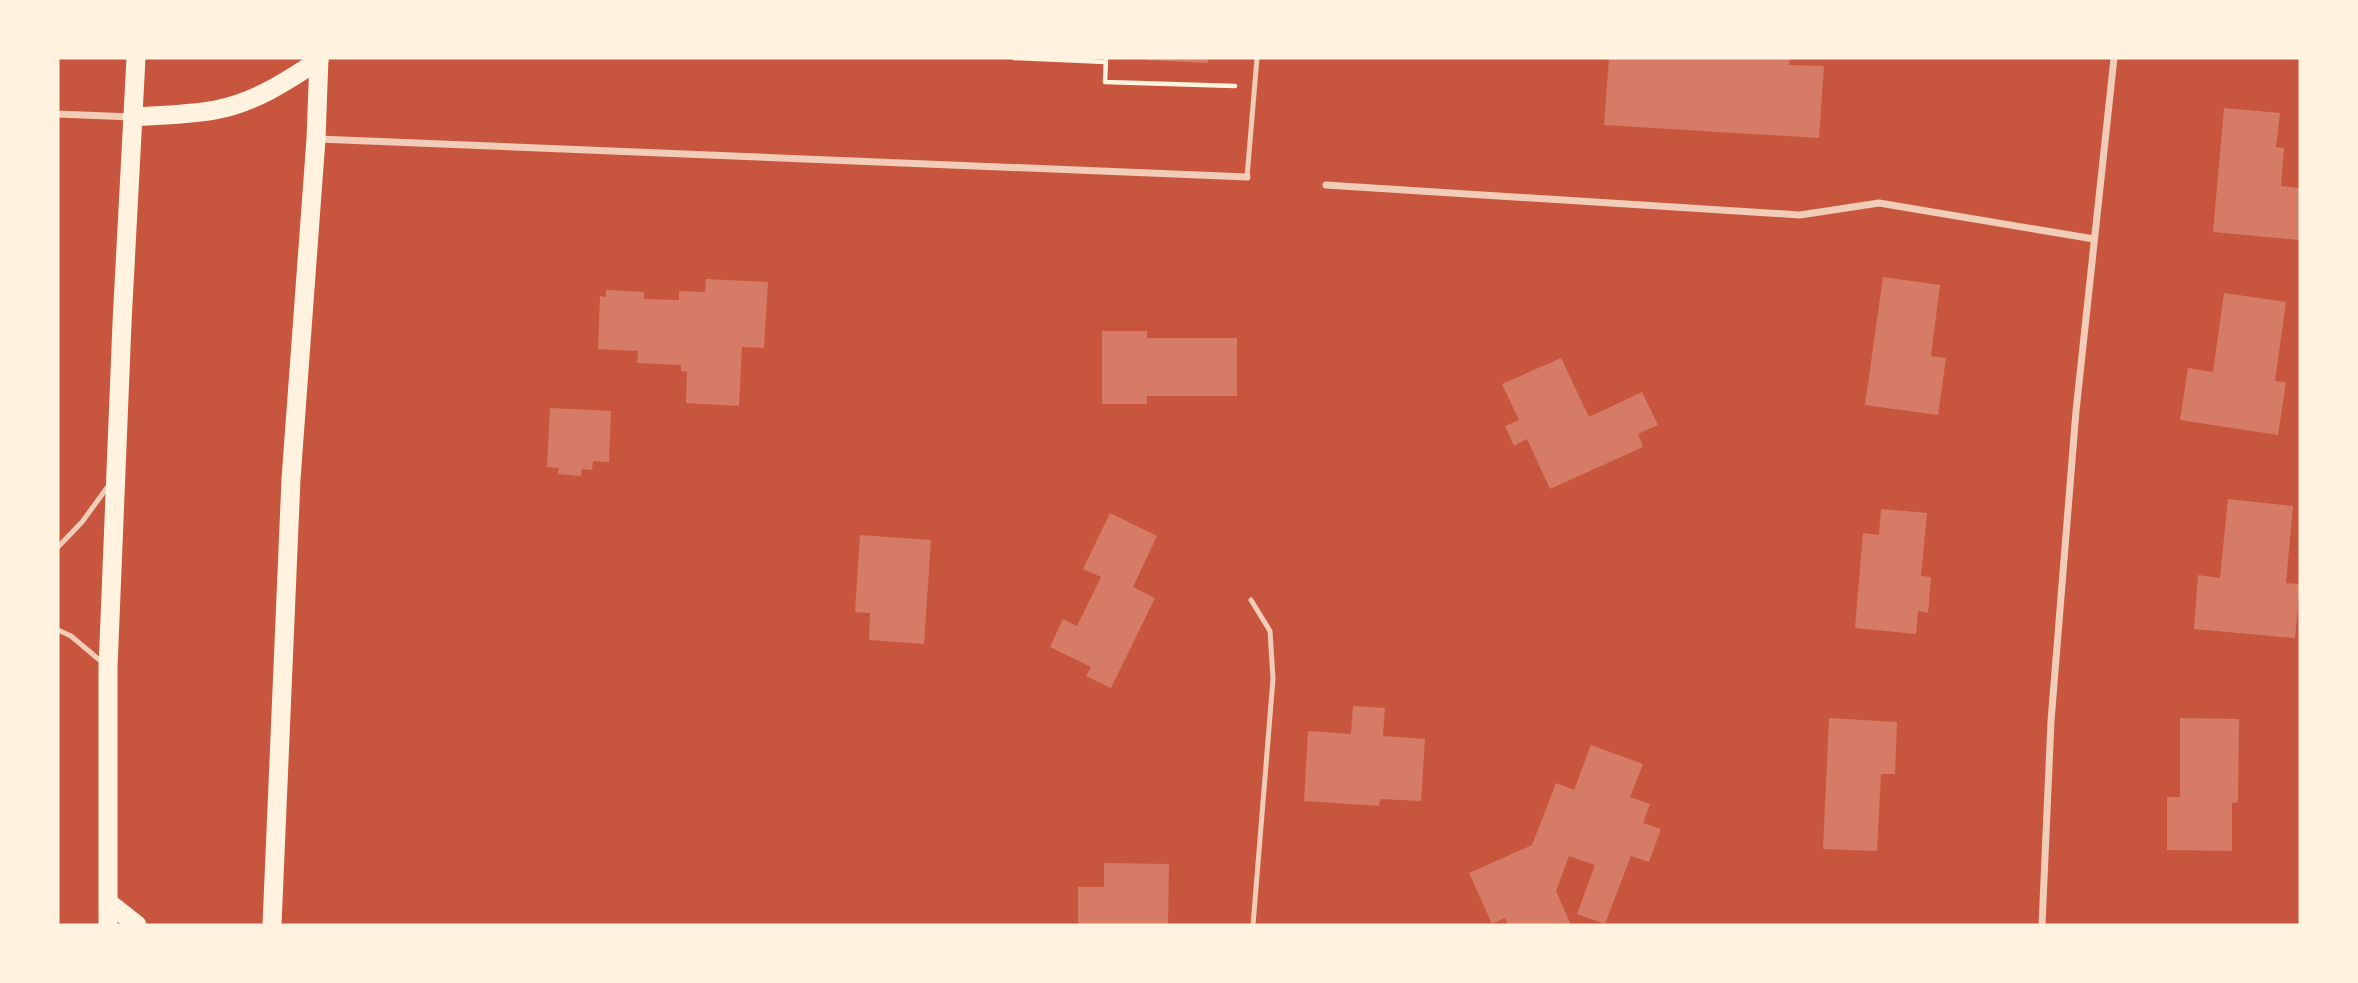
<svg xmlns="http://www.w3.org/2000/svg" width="2358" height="983" viewBox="0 0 2358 983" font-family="Mulish,sans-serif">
	<rect width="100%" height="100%" fill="#c8553d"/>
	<g fill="#d67c66">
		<polygon points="1146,58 1208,58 1208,63 1146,60"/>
		<polygon points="1609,58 1790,58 1789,65 1824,66 1819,138 1604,125"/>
		<polygon points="2224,108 2280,113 2276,147 2284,148 2281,186 2300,188 2299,240 2213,232"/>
		<polygon points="1883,277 1940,285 1931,356 1946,358 1938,415 1865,405"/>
		<polygon points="706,279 768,282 764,348 742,347 739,406 686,403 687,372 681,371 681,365 637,363 638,351 598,349 600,296 606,297 606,290 644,292 644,299 679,300 679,291 705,292"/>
		<polygon points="2224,293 2286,302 2275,381 2286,382 2278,435 2180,420 2188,368 2213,372"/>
		<polygon points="1102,331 1147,331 1147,338 1237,338 1237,396 1147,396 1147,404 1102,404"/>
		<polygon points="1561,358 1589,417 1642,392 1658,425 1638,434 1643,447 1550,489 1527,439 1514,446 1505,426 1519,420 1502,384"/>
		<polygon points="550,408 611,411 609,462 593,461 592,470 582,469 581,476 558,474 559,468 547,467"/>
		<polygon points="2228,499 2293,506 2286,583 2300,584 2295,638 2194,629 2198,575 2220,578"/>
		<polygon points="1881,509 1927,513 1921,576 1931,577 1928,613 1918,611 1916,634 1855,628 1863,533 1879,535"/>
		<polygon points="1110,513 1157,536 1133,587 1155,598 1111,688 1086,676 1091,667 1050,647 1063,619 1077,626 1101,577 1083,569"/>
		<polygon points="860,535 931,540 924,644 869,640 870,613 855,612"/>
		<polygon points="1353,706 1385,708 1383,736 1425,739 1421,801 1380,799 1379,806 1304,801 1308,731 1351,734"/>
		<polygon points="1829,718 1897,722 1895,774 1881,774 1877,851 1823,849"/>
		<polygon points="2180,718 2239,719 2238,802 2232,803 2232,851 2167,850 2167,797 2180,797"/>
		<polygon points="1591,745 1643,764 1630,797 1650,804 1643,823 1661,829 1649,862 1631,856 1605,924 1577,914 1595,865 1569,856 1556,891 1571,925 1508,925 1505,918 1492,924 1469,873 1532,845 1556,783 1574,790"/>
		<polygon points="1104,863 1169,864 1168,925 1078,925 1078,887 1104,887"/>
	</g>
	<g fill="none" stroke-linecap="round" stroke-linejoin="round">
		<g stroke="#fff3e0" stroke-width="4.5">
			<polyline points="1014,58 1106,62"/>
			<polyline points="1106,58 1105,82 1235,86"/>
		</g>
		<g stroke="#f1ccb7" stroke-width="5">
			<polyline points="1247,177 1257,58"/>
			<polyline points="58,547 82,522 109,485"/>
			<polyline points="1251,600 1270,631 1273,679 1253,925"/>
			<polyline points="58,630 71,636 103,663"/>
		</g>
		<g stroke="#f1ccb7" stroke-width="7">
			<polyline points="58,114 132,117"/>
			<polyline points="318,139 1247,177"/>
			<polyline points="1326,185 1800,215 1879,203 2094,239"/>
			<polyline points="2042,925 2051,721 2076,411 2114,58"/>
		</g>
		<g stroke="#fff3e0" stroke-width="19">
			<path d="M132,117c28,-2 56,-2 83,-7 39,-7 72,-29 104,-50"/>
			<polyline points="109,903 137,925"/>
			<polyline points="108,925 108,668 122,323 136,58"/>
			<polyline points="272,925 291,479 316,139 319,58"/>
		</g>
	</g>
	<rect width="2358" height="983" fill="none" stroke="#fff3e0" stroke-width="119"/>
</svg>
